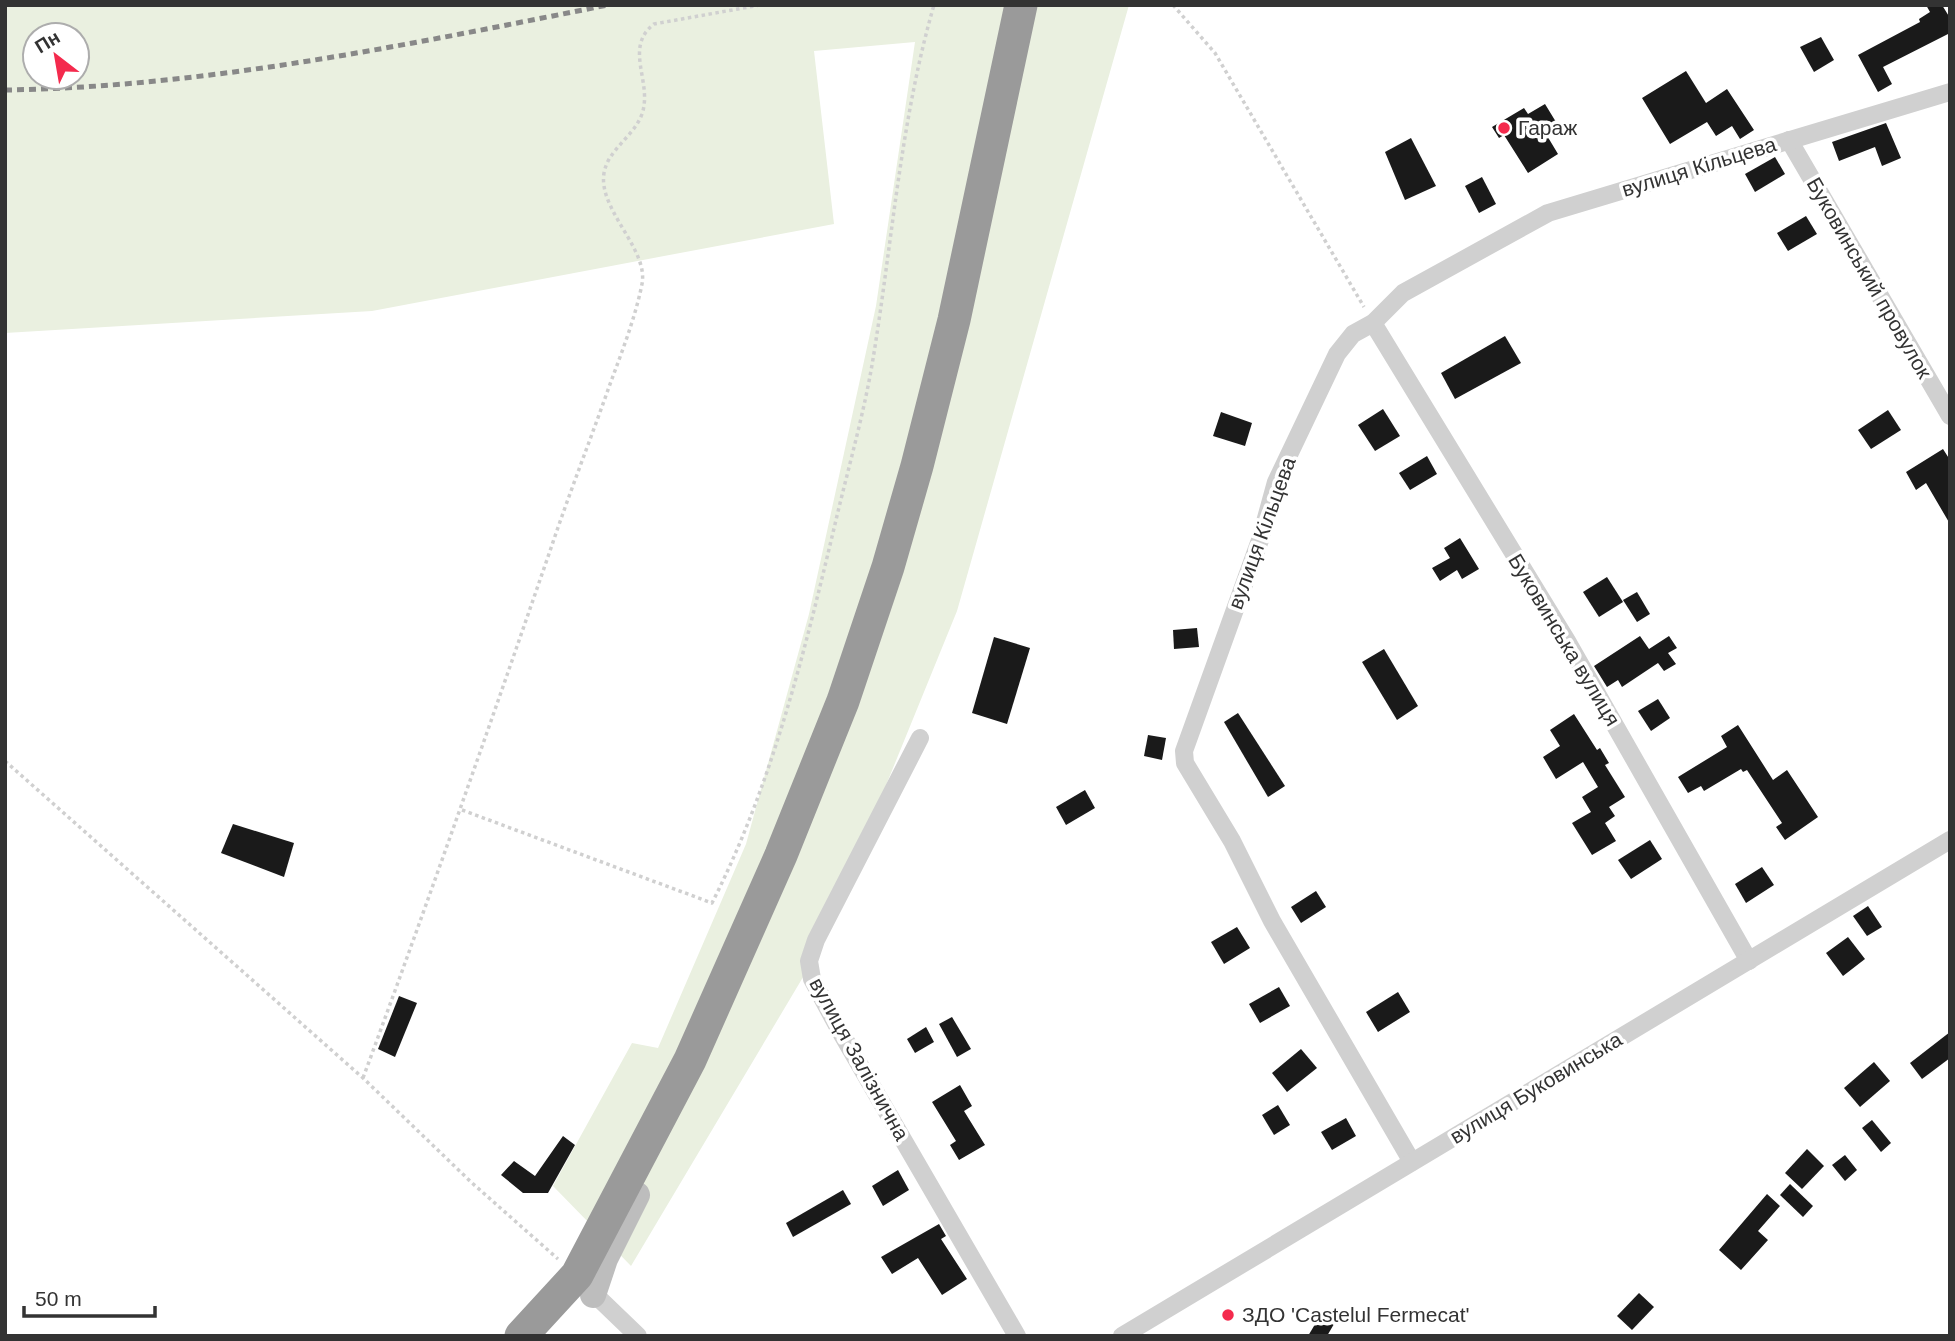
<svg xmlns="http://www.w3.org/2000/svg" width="1955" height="1341" viewBox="0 0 1955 1341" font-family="Arial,sans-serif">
	<rect width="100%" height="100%" fill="#fff"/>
	<path fill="#eaf0e0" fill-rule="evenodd" d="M5,5h1124l-172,606 -139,341 -187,314 -78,-80 79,-143 26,5 88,-204 63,-230 67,-308 39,-264 -101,9 20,173 -462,87 -367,22zM35,35h42v42h-42z"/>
	<g fill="#1a1a1a">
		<polygon points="1926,5 1942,5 1950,18 1950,33 1883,67 1892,84 1878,92 1858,55 1920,22 1919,19 1930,12"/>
		<polygon points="1821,37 1834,60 1814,72 1800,47"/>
		<polygon points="1686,71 1706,103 1727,89 1754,130 1740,139 1732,126 1716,136 1707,122 1670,144 1642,98"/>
		<polygon points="1545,104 1556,122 1543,129 1558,154 1528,173 1504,135 1499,138 1492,127 1524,108 1528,114"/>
		<polygon points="1886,123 1901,158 1882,166 1875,147 1839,161 1832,142"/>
		<polygon points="1411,138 1436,186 1405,200 1385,152"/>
		<polygon points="1775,157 1785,174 1755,192 1745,174"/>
		<polygon points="1482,177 1496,204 1479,213 1465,186"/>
		<polygon points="1806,216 1817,234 1788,251 1777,233"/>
		<polygon points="1505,336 1521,363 1455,399 1441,373"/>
		<polygon points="1383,409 1400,436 1375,451 1358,425"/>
		<polygon points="1888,410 1901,430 1871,449 1858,430"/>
		<polygon points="1221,412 1252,423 1245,446 1213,436"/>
		<polygon points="1943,449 1950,460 1950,524 1926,483 1916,490 1906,472"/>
		<polygon points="1427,456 1437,474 1410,490 1399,473"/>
		<polygon points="1460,538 1479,569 1462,579 1457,570 1440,581 1432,568 1450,558 1444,548"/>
		<polygon points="1607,577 1623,602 1599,617 1583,592"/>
		<polygon points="1637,592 1650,614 1637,622 1623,600"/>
		<polygon points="1197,628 1199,647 1174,649 1173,630"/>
		<polygon points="1640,636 1649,649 1669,636 1677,648 1668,653 1676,664 1664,671 1658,663 1622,687 1618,680 1607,687 1594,666"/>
		<polygon points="994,637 1030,648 1007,724 972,713"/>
		<polygon points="1384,649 1418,706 1397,720 1362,662"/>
		<polygon points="1658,699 1670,718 1651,731 1638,711"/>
		<polygon points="1238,713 1285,786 1268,797 1224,722"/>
		<polygon points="1574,714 1597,750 1600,748 1609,763 1605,765 1625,797 1609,807 1615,816 1605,823 1616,841 1592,855 1572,823 1591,812 1582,797 1598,787 1583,762 1556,779 1543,757 1560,746 1550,730"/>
		<polygon points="1738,725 1773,780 1787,770 1818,817 1785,840 1776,827 1782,823 1747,770 1743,772 1741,769 1704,791 1701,786 1688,793 1678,777 1727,747 1721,736"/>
		<polygon points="1148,735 1166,738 1162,760 1144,756"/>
		<polygon points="1085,790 1095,808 1066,825 1056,807"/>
		<polygon points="233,824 294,843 284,877 221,853"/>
		<polygon points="1650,840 1662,859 1631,879 1618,860"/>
		<polygon points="1762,867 1774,885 1746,903 1735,884"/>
		<polygon points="1316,891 1326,907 1301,923 1291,907"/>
		<polygon points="1868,906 1882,927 1867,936 1853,916"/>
		<polygon points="1237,927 1250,948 1224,964 1211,942"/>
		<polygon points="1848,937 1865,959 1843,976 1826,953"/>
		<polygon points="1279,987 1290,1006 1260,1023 1249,1004"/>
		<polygon points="1398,992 1410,1012 1378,1032 1366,1012"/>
		<polygon points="399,996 417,1003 395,1057 378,1049"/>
		<polygon points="952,1017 971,1049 957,1057 939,1024"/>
		<polygon points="926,1027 934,1042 915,1053 907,1039"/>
		<polygon points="1950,1032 1950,1058 1922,1079 1910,1063"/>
		<polygon points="1301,1049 1317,1068 1287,1092 1272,1073"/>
		<polygon points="1874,1062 1890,1081 1860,1107 1844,1088"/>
		<polygon points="960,1085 972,1106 964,1111 985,1145 959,1160 950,1145 956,1141 932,1102"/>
		<polygon points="1278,1105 1290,1125 1274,1135 1262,1115"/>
		<polygon points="1346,1118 1356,1136 1332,1150 1321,1132"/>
		<polygon points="1872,1120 1891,1143 1881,1152 1862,1128"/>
		<polygon points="563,1136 575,1145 548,1193 523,1193 501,1175 514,1161 535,1176"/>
		<polygon points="1807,1149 1824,1166 1802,1189 1785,1173"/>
		<polygon points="1845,1155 1857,1170 1845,1181 1832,1165"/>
		<polygon points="898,1170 909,1190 883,1206 872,1186"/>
		<polygon points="1790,1184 1813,1206 1803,1217 1780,1195"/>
		<polygon points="843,1190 851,1204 793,1237 786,1223"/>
		<polygon points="1767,1194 1780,1206 1758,1231 1768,1240 1741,1270 1719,1250"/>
		<polygon points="939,1224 946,1236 941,1239 967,1279 942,1295 918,1258 892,1274 881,1257"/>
		<polygon points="1639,1293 1654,1307 1632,1330 1617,1316"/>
		<polygon points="1320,1316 1334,1324 1327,1336 1308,1336"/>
	</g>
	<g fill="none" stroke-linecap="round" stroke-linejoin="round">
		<g stroke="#d0d0d0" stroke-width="3.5" stroke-dasharray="3.5 3.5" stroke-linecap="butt">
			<polyline points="1173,5 1215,53 1364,307"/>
			<polyline points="5,761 363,1078 471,1182 558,1259"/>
			<path d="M462,810l250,93c61,-120 93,-253 124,-383 12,-51 27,-103 36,-155 20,-119 28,-243 62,-360"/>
			<path d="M363,1078c65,-176 127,-353 188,-530 18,-54 39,-107 58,-161 12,-33 26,-68 33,-103 6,-31 -33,-65 -38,-98 -5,-33 28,-45 38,-72 11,-32 -19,-66 12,-90l106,-19"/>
		</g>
		<g stroke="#d0d0d0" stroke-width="18">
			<polyline points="1789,140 1950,416"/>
			<polyline points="1373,323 1567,641 1749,961"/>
			<polyline points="920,738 816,940 809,961 812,979 840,1031 1017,1336"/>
			<polyline points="1412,1162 1272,921 1232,841 1185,763 1184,751 1260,540 1276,482 1337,354 1353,334 1373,323 1403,293 1548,213 1950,92"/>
			<polyline points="586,1286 638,1336"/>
			<polyline points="1122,1336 1950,840"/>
		</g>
		<polyline stroke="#bdbdbd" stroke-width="26" points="593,1295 605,1259 637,1195"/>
		<polyline stroke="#9a9a9a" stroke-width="33" points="521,1336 577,1275 690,1060 781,855 843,701 888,567 917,466 954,320 1021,5"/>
		<path stroke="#888" stroke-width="5" stroke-dasharray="7 5" stroke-linecap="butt" d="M5,90c203,-3 405,-46 603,-85"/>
	</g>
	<g fill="#f42a4d" stroke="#fff" stroke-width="2.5">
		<circle cx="1504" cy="128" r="7"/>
		<circle cx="1228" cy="1315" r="7"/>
	</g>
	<g text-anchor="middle" stroke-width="7" stroke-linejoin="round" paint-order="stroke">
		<g font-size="21" fill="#333" stroke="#fff" text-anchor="start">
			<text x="1518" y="135">Гараж</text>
			<text x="1242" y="1322">ЗДО 'Castelul Fermecat'</text>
		</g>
		<g font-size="21" fill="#333" stroke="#fff">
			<text transform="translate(1699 167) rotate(-17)" y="7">вулиця Кільцева</text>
			<text transform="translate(1869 278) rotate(60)" y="7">Буковинський провулок</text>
			<text transform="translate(1262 533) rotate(-70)" y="7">вулиця Кільцева</text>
			<text transform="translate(1564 640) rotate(59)" y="7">Буковинська вулиця</text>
			<text transform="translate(859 1059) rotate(61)" y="7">вулиця Залізнична</text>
			<text transform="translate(1536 1088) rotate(-31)" y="7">вулиця Буковинська</text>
		</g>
	</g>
	<rect width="1955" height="1341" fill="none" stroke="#333333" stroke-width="14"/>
	<g transform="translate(56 56) rotate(329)"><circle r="33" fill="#ffffff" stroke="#adadad" stroke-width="2"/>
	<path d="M0-5L12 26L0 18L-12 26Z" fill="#f42a4d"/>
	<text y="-10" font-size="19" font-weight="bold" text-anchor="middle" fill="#333333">Пн</text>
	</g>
	<path d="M24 1306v10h131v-10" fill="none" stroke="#333333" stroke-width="3.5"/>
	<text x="35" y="1306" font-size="21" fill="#333333" stroke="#ffffff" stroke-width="5" paint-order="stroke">50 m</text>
</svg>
